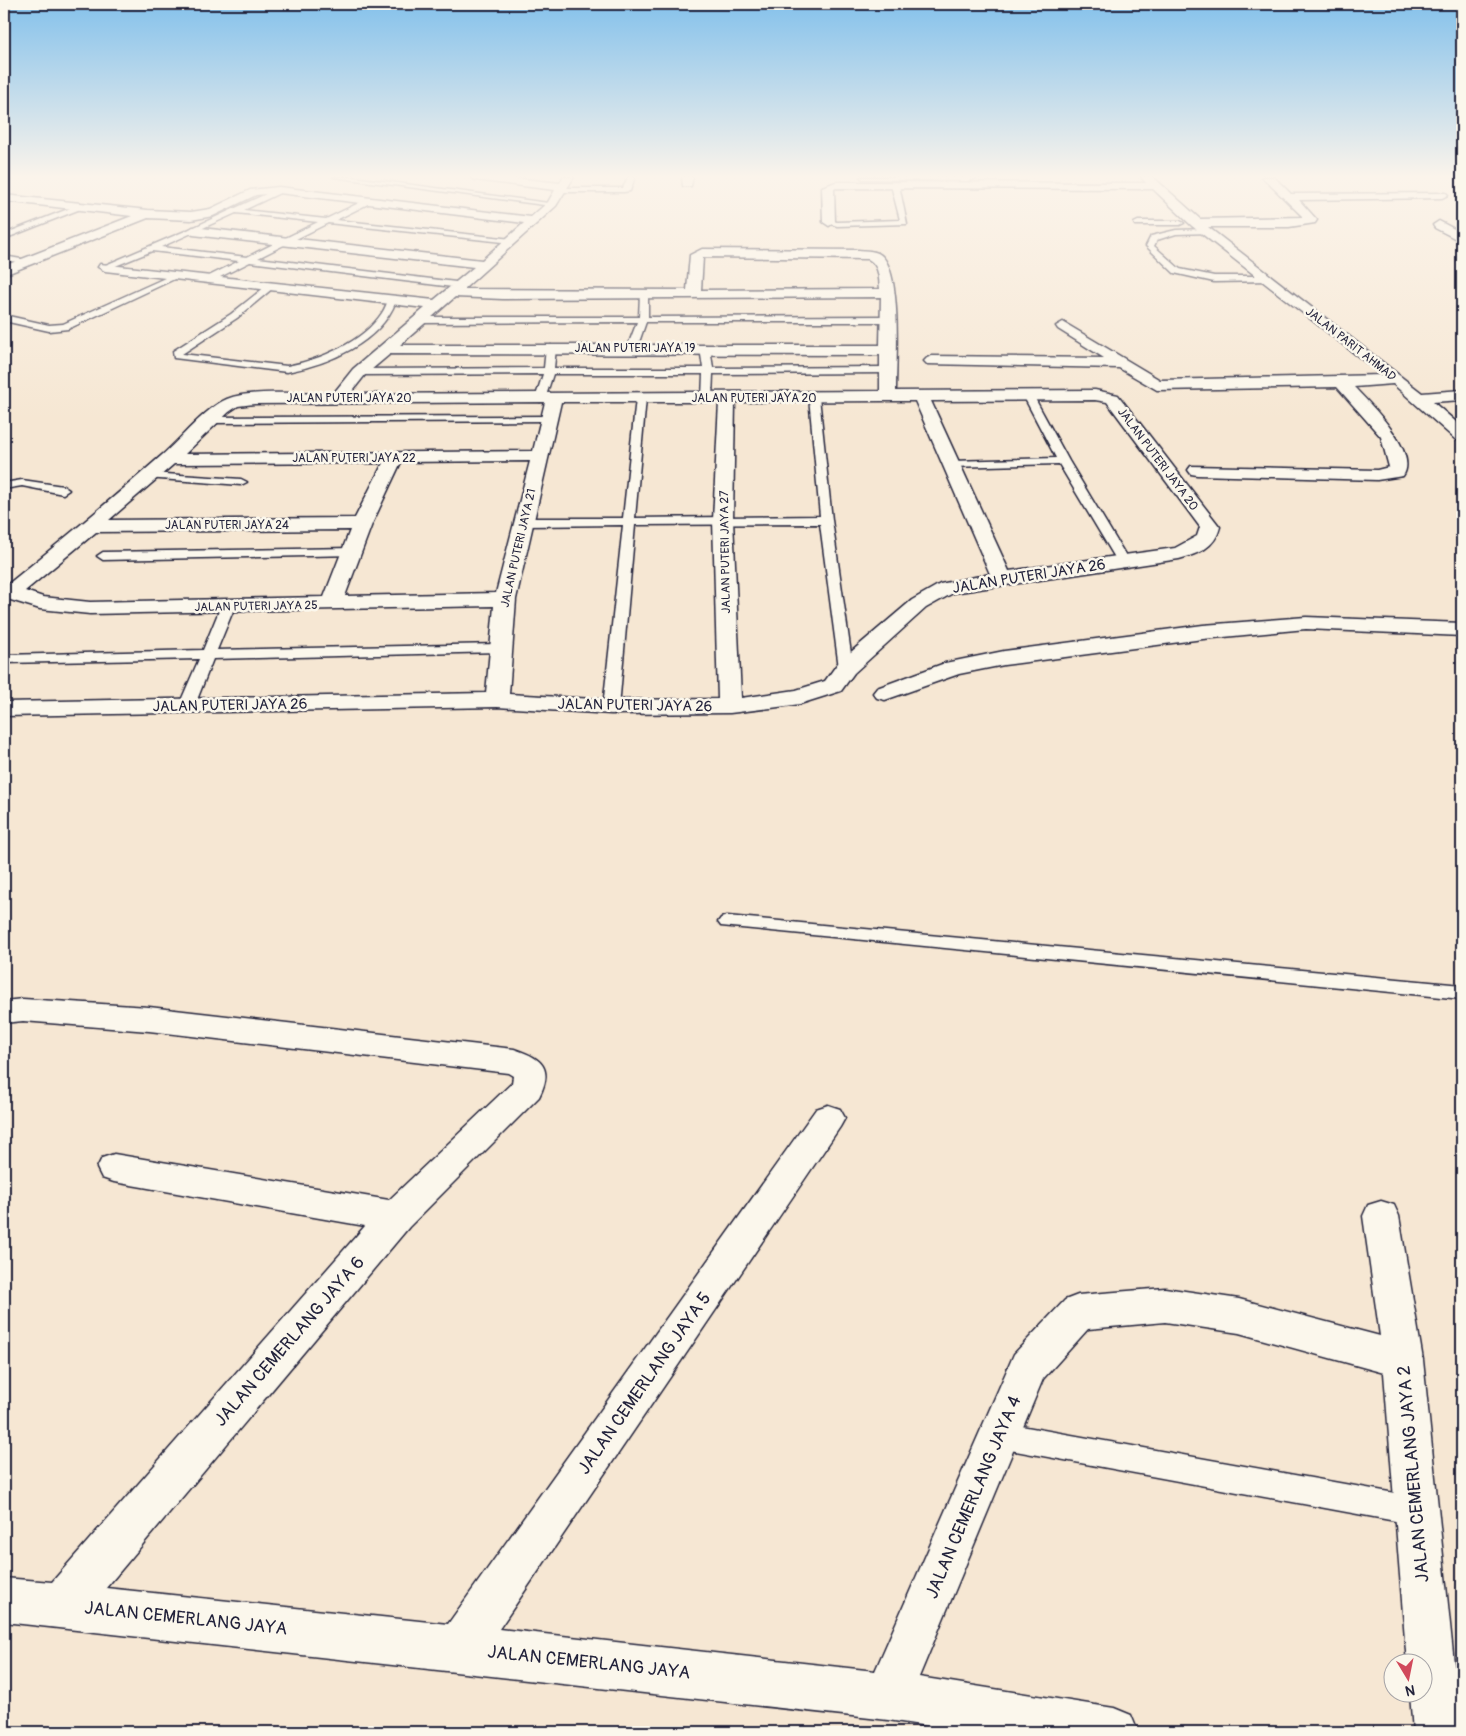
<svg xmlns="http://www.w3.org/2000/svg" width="1466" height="1736" viewBox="0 0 1466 1736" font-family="Pangolin,sans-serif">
	<rect width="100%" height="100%" fill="#f6e7d3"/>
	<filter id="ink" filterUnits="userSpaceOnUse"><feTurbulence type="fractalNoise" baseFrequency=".02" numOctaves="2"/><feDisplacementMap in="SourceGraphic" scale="10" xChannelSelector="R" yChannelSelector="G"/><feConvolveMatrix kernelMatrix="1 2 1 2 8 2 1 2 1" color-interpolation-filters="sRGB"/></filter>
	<g filter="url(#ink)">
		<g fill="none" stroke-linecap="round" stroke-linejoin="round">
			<g stroke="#22223b" stroke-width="3">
				<g id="service">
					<polygon points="333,177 353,177 556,204 552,206"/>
					<polygon points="628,177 635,177 630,191 624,192 560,192 556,190 560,188 623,188"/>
					<polygon points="860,177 979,177 968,181 863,179"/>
					<polygon points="895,183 899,185 907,224 837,226 825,222 829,220 837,222 900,220 891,185"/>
					<path d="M279,188l3,4 -38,18 82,9 41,-20h3v4l-34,17 176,19 4,2 -4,2 -184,-20 -70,35 206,25v4l-3,1 -211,-26 -40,20 -4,-3 1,-2 32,-16 -87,-10 -44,18 -7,-2 89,-38zM236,213l82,9 -71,35 -86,-10z"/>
					<polygon points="81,204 88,206 4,239 4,234"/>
					<polygon points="1138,221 1180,221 1184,223 1180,225 1135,225 1134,223"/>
					<polygon points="1206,229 1210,231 1209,233 1176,234 1157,240 1154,246 1180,269 1214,276 1267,276 1270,277 1270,281 1214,282 1174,273 1146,246 1151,236 1176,230"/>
					<polygon points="4,256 32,261 28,263 4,260"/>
					<polygon points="176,273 183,275 68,329 49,331 4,321 4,315 49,325 63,324"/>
					<path d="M270,283l4,3 -1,2 -36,30 -55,36 105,12c33,-6 76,-24 95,-53 3,-4 4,-9 7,-14l7,2c-16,42 -67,63 -109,71l-113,-14 -1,-7 58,-37z"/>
					<polygon points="644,291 648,294 648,317 889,316 894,319 889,322 646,322 637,348 632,351 627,348 637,322 419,323 414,320 419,317 639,317 640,294"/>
					<polygon points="551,345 556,348 554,368 703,368 700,348 705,345 710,348 713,368 887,367 892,370 887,373 713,374 712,398 707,401 702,398 703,374 553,374 545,399 540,402 535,399 543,374 359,375 354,372 359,369 544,368 546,348"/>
					<polygon points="1028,392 1033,395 1069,461 1129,561 1128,564 1123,565 1117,561 1059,464 951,467 945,464 951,461 1056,458 1023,395"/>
					<polygon points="814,394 819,397 832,520 853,668 846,672 839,668 820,524 635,525 619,707 616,710 606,710 603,707 623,525 524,526 518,522 524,518 623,518 636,398 641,395 646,398 635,518 820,516 809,397"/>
					<polygon points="549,416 554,419 553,421 210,423 205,420 210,417"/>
					<polygon points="150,473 241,479 247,482 241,485 146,478 144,476"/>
					<polygon points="22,480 63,486 69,490 63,494 22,486 4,489 4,483"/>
					<polygon points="352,548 358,552 356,555 103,560 97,556 103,552"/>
					<polygon points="228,602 235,606 217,650 499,644 506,648 499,652 213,659 195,705 187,710 179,705 199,659 4,663 4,655 203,650 221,606"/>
					<polygon points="727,916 1462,985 1462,999 721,926 718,922 721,918"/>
					<polygon points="999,1422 1417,1497 1427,1501 1431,1511 1427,1521 1417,1525 999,1448 990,1444 986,1435 990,1426"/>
				</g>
			</g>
			<g stroke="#22223b" stroke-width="3">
				<g id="minor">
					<path d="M470,177h35l55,6 3,-6h11l-18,29 -92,83 223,1 3,-35 12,-6 156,1c9,1 19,0 25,7 19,21 13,105 13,134l199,-1 23,5 102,132c-5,21 -22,27 -41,32l-226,34 -27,15 -72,65 -13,18 -41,13 -29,4 -41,5 -119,1 -114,-7 -493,9v-14l482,-9 8,-87 -404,8 -50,-5 -36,-11v-13h3c52,-42 104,-85 154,-129 20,-17 43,-47 66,-57 24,-10 79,-5 106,-5l20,-25 72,-61 -320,-37 -7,-4 2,-3 334,36 40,-33 -281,-32 -6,-4 6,-4 289,33 42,-37 -245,-30 -23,2 -43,21 -22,4 -43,-2 -144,57v-9l128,-50 -128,-15v-6l144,15 43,2 19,-3 40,-19 29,-3 252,30 17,-15 7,-12 -80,-10zM703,257l165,2c11,6 11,18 12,30l-179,1zM455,297l48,2 378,-2 -1,48h-480zM390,354l490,1v36l-530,3 15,-19zM1095,400l12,2 93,125 -3,9 -22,12 -166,23 -78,-170zM884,401h31l75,173 -50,10 -28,16 -74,63 -13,18 -29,9 -55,8 -8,-178 2,-118zM545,402l-12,49 -348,3 44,-42 9,-6 16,-2zM561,402h158l-6,118 5,179 -107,1 -102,-6 7,-95zM530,461l-34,132 -151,3 27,-72 29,-62zM383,463l-28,55 -246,2 65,-56zM350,530l-26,67 -234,5 -47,-5 -18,-6 71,-59z"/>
					<polygon points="682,177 693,177 691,186 683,186"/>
					<path d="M1141,177h12l47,42 103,-2 -41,-40h12l17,17 155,-1 2,2 -6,3 -143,2 18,20 -2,3 -26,4h-81l214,166 40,-3v10l-29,2 29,25v14l-6,-1 -63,-56 -39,3c15,16 66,65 49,89l-26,4 -180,-5 -6,-1 -3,-4 3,-4 186,4 12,-3 -8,-30 -44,-50 -180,3 -38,-22 -192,-4 -3,-3 3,-3 5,-2 172,2 -46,-29 -2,-3 7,-4 97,58 222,-5 -190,-149 -39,-37 -317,-1 -2,1 1,33 -6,4 -6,-4 -1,-35 14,-5 310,1z"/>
					<polygon points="1439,221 1462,233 1462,242 1435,228 1433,225"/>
					<polygon points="1306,617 1462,623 1462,636 1306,629 1203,639 1004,665 959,674 885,700 877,698 873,693 877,688 945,663 1004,651 1203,625"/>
					<path d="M23,999l126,8 365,42c28,9 40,19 25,48l-130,130 -303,361 342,36 368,-515 12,-4 12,4 5,9 -5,9 -341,502 376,42 139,-317 51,-54 13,-5 87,-7 74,11 141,37 -17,-120 5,-11 13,-4 13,4 5,11 24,144 38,372h-48l-3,-38h14v-30h-17l-23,-291 -145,-40 -74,-11 -77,7 -45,50 -124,298 195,31 17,7 7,17h-172l-78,-12 -884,-98v-44l48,4 313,-356 -251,-44 -12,-4 -5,-10 5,-10 12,-4 275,46 123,-117 1,-7 -5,-3 -359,-42 -126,-10 -19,2v-22z"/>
				</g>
			</g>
			<use href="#service" fill="#fbf7ec" fill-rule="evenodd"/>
			<use href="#minor" fill="#fbf7ec" fill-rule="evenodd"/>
		</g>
	</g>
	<linearGradient id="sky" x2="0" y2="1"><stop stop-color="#84c1eb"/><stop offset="0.42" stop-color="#fbf4eb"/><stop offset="1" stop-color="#fbf4eb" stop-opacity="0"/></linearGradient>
	<rect width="1466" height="420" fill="url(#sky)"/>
	<g text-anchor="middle" stroke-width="5" stroke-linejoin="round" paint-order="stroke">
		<g font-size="12" fill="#22223b" stroke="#fbf7ec">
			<text transform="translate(1351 344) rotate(38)" y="4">JALAN PARIT AHMAD</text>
			<text x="635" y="352">JALAN PUTERI JAYA 19</text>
			<text x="349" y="402">JALAN PUTERI JAYA 20</text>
			<text x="754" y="402">JALAN PUTERI JAYA 20</text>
			<text x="354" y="462">JALAN PUTERI JAYA 22</text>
			<text transform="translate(1158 459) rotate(53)" y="4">JALAN PUTERI JAYA 20</text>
			<text x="227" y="529">JALAN PUTERI JAYA 24</text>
			<text transform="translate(518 548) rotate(-77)" y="4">JALAN PUTERI JAYA 21</text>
			<text transform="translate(725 552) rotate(-91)" y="4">JALAN PUTERI JAYA 27</text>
			<text transform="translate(256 606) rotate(-1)" y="4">JALAN PUTERI JAYA 25</text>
		</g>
		<g font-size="15" fill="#22223b" stroke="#fbf7ec">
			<text transform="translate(1029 576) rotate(-9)" y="5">JALAN PUTERI JAYA 26</text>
			<text transform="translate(230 705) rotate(-1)" y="5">JALAN PUTERI JAYA 26</text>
			<text transform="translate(635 705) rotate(1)" y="5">JALAN PUTERI JAYA 26</text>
		</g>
		<g font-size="18" fill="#22223b" stroke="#fbf7ec">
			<text transform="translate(289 1341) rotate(-49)" y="6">JALAN CEMERLANG JAYA 6</text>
			<text transform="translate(644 1383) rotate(-55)" y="6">JALAN CEMERLANG JAYA 5</text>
			<text transform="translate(1413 1474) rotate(-95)" y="6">JALAN CEMERLANG JAYA 2</text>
			<text transform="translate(973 1497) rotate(-67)" y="6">JALAN CEMERLANG JAYA 4</text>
			<text transform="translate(186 1618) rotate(6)" y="6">JALAN CEMERLANG JAYA</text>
			<text transform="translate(589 1662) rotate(6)" y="6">JALAN CEMERLANG JAYA</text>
		</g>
	</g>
	<rect width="1466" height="1736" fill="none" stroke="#fbf7ec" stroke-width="20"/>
	<rect x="10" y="10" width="1446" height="1716" fill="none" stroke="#22223b" stroke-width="2" filter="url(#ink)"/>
	<g transform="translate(1408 1678) rotate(170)"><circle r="24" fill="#fbf7ec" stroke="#a4a2a5"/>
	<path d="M0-4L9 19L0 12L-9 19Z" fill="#d1495b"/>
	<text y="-8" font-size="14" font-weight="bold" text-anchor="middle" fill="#22223b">N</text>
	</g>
</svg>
